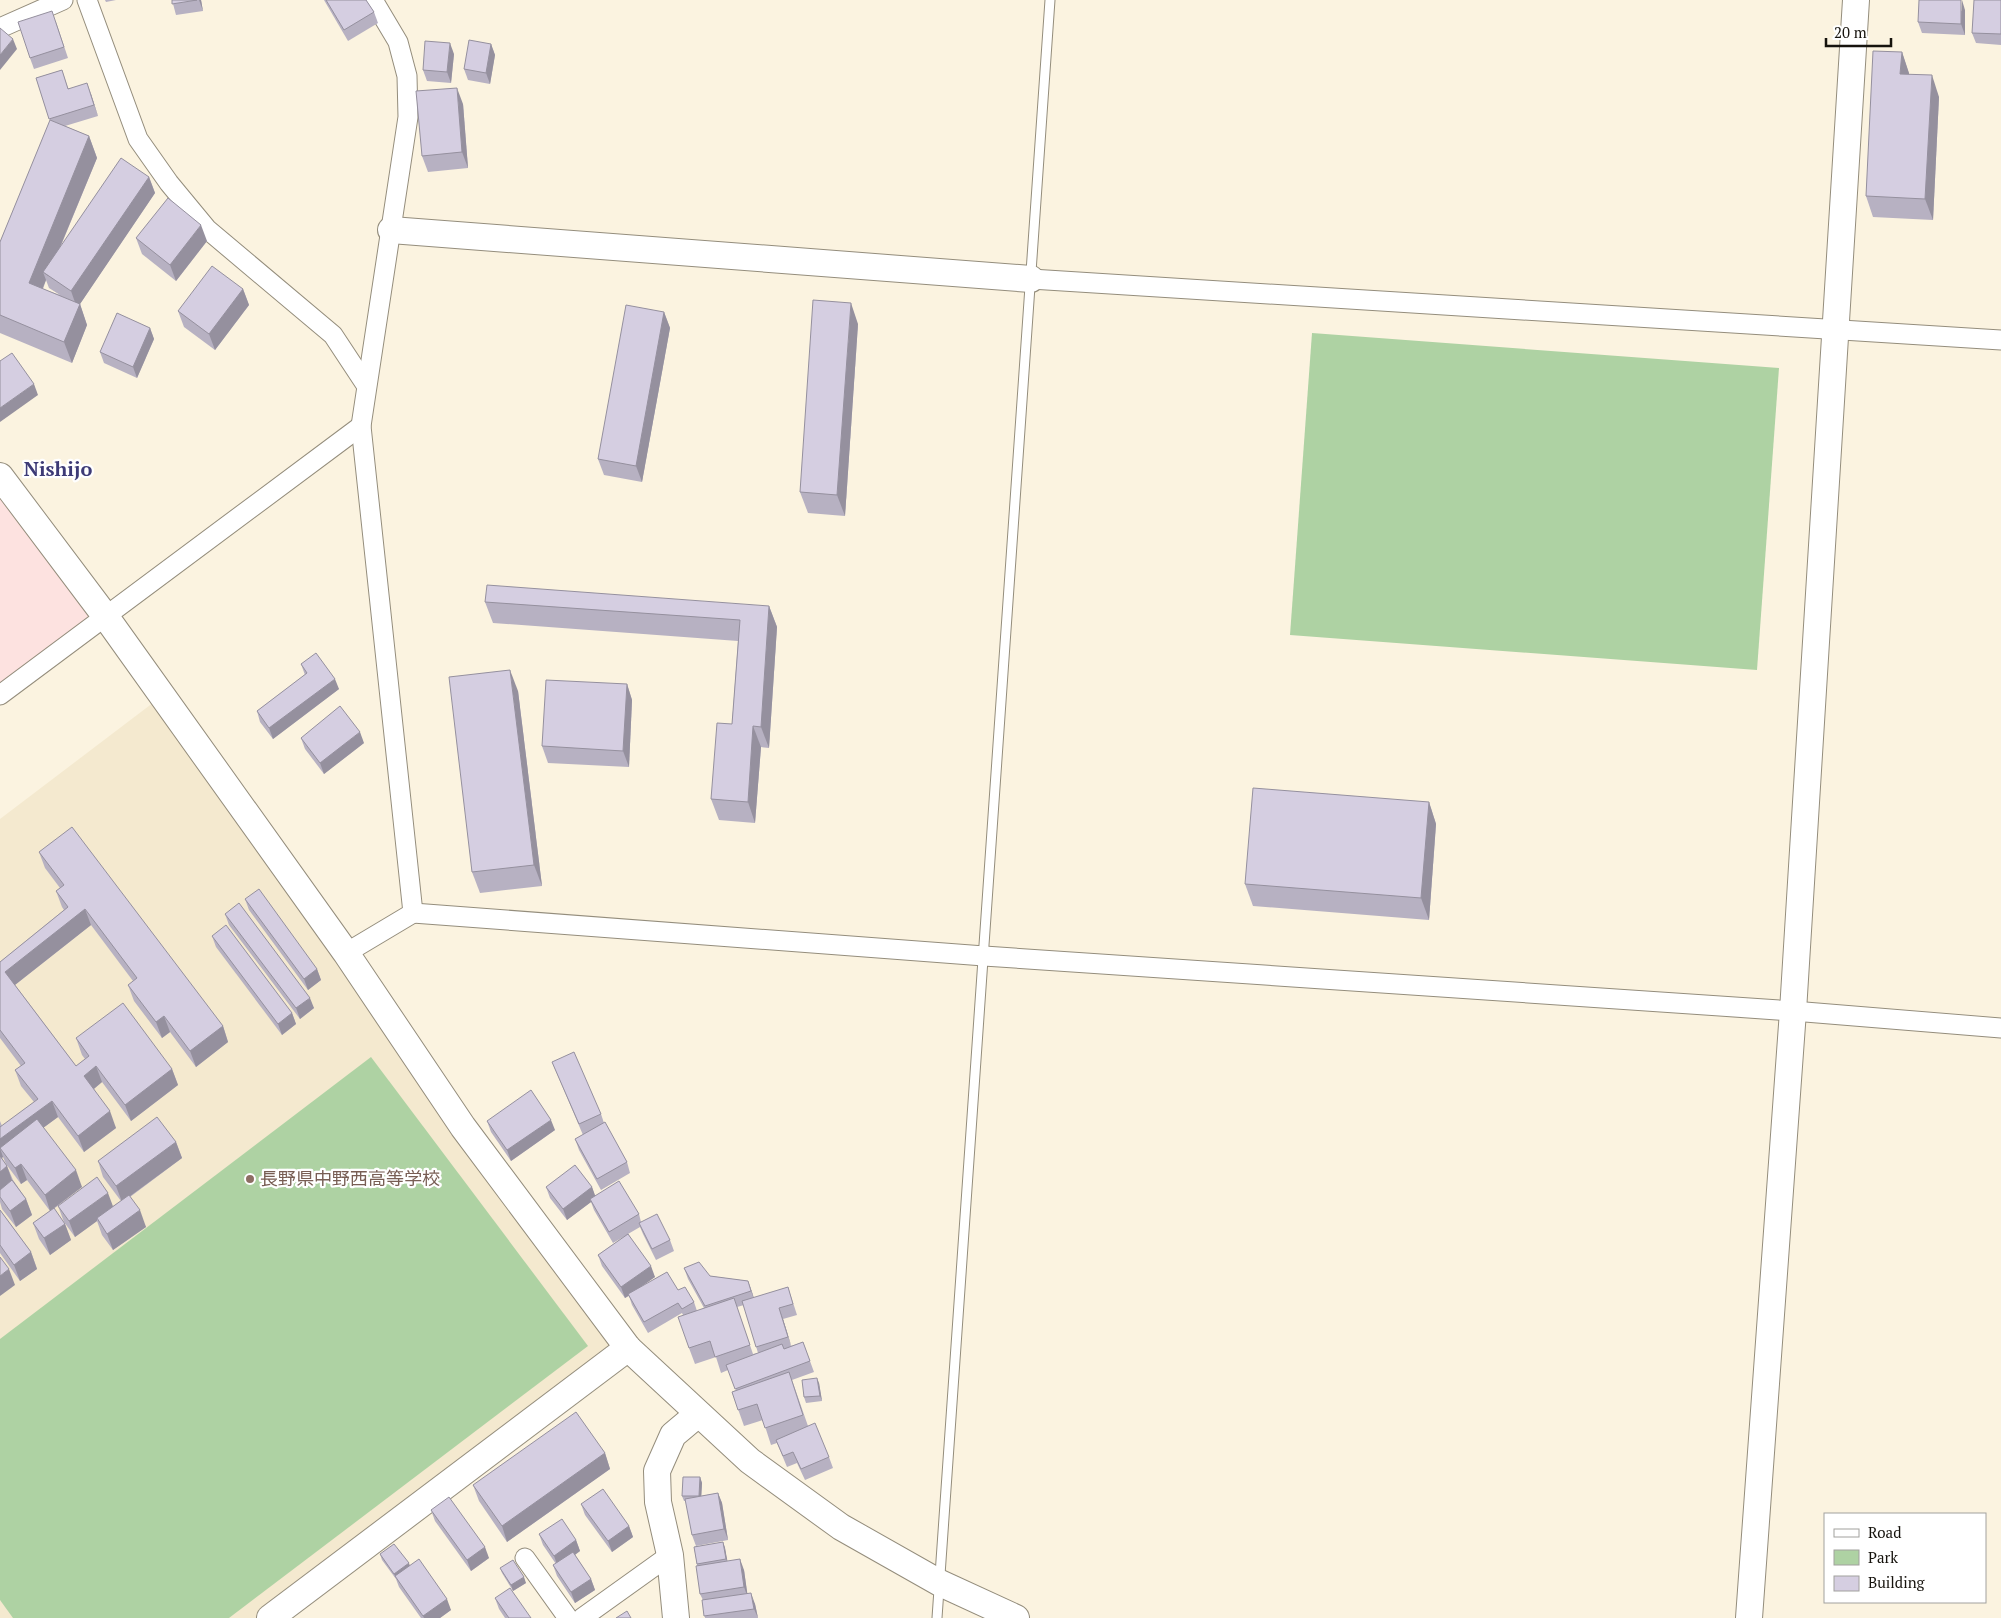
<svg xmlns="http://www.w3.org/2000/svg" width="2001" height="1618" viewBox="0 0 2001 1618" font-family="'PT Serif','Noto Sans JP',serif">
	<rect width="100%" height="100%" fill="#fbf3e0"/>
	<polygon fill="#fde2e0" points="0,476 106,617 0,695"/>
	<polygon fill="#f4e9cf" points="162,696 628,1348 270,1618 0,1618 0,819"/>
	<g fill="#aed2a3">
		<polygon points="1312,333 1779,368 1757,670 1290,635"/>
		<polygon points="371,1057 588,1346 229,1618 13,1618 0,1600 0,1339"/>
	</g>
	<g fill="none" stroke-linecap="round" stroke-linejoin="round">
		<g stroke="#948d7c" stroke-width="11">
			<polyline id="lane" points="937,1618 1050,0"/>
		</g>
		<g stroke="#948d7c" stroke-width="21">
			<g id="street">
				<polyline points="87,0 138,139 169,183 207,229 333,335 366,385"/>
				<polyline points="0,28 63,0"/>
				<polyline points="1031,279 2001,340"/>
				<polyline points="0,695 361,426"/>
				<polyline points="413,913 984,956 1793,1011 2001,1028"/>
				<polyline points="346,953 413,913 361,426 408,117 407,76 398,42 373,0"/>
				<polyline points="525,1558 568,1618"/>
				<polyline points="582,1618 670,1555"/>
			</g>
		</g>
		<g stroke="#948d7c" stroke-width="28">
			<g id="secondary">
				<polyline points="391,230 1031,279"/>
				<polyline points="0,476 106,617 346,953 463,1127 628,1348 750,1461 841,1527 940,1583 1016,1618"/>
				<polyline points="270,1618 628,1348"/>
				<polyline points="676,1618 670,1555 658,1502 657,1471 673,1435 698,1414"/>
				<polyline points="1749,1618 1793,1011 1856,0"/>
			</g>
		</g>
		<use href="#lane" stroke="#fff" stroke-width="9"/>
		<use href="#street" stroke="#fff" stroke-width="19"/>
		<use href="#secondary" stroke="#fff" stroke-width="26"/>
	</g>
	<g fill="#b7b1c2" fill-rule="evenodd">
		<polygon points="105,0 116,0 106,2"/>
		<polygon points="172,0 201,0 203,11 176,15"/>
		<polygon points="324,0 366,0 374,12 378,23 348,41"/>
		<polygon points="2001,0 2001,45 1976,43 1972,33"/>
		<polygon points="1965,10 1965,35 1922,33 1918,22"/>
		<polygon points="56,22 68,58 34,69 30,58"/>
		<polygon points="491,44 495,55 490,84 468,80 464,69"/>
		<polygon points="1902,52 1909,74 1939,97 1933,220 1873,217 1866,196"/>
		<polygon points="454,54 451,83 427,81 423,70"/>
		<path d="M62,70l6,18 23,6 7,22 -33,10 24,10 8,22 -37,90 89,-71 6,16 -75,111 7,21 -15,38 -72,-30v-91l50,-121 -14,-43zM46,280l3,8 11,7 -17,-6z"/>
		<polygon points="463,104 468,168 428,172 422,156"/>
		<polygon points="136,238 207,241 176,281 142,254"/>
		<polygon points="243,289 249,305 215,350 184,327 178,311"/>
		<polygon points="664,312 670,328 642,482 604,475 598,459"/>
		<polygon points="858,324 845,516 808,513 800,492"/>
		<polygon points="150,328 154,339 137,378 104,363 100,352"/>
		<polygon points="485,602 769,606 777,627 769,748 761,747 755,823 719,820 711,799 732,724 738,641 493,623"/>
		<polygon points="301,664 339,689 273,739 260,722 257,711 305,675"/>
		<polygon points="627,684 632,700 629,767 548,763 542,746"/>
		<polygon points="518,691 542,886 480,893 472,872"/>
		<polygon points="301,738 364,743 324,774 305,749"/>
		<polygon points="1429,802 1436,824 1429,920 1253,906 1245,884"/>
		<polygon points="39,852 223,1026 228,1042 196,1067 170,1032 162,1038 134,1001 128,985 133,981 91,925 15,985 76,1066 85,1059 82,1055 76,1038 172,1069 178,1085 131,1121 102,1082 94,1089 116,1128 84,1152 58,1117 43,1128 82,1187 51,1211 65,1224 71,1240 50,1255 39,1239 33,1223 50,1211 27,1180 21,1184 6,1164 3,1157 2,1158 7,1166 13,1180 26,1199 32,1215 16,1227 2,1209 0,1202 0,1121 2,1126 34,1102 21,1086 15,1070 21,1066 0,1038 0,962 64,910 62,907 56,891 60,888 45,868"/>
		<polygon points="245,899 317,969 321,980 308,990 249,910"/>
		<polygon points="225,914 314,1008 300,1019 229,925"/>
		<polygon points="212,936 292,1013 296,1024 282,1035 216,947"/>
		<polygon points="552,1062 601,1114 604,1123 627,1162 630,1173 601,1190 579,1150 575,1139 583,1135"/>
		<polygon points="487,1121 555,1130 511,1161 491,1132"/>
		<polygon points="176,1142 182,1158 130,1197 146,1227 113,1250 102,1235 97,1221 75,1237 64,1222 58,1206 113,1206 121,1201 103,1177 98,1161"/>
		<path d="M546,1187h46l3,9 44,18 2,8 29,18 4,11 -18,9 -13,-26 -3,-7 -12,7 27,43 -16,11 39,2 16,12 3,9 7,-3 -16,-29 -4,-11 26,8 38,5 6,17 34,-11 9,28 -14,4 8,27 12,-4 11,30 -22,8 16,46 21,31 4,11 -28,12 -8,-17 -10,4 -10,-24 -6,2 -8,-25 -19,6 -12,-34 4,-2 -8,-20 -7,3 -5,-16 -21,7 -6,-16 -6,-33 -1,-2 -34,20 -16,-28 -3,-9 -4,2 -23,-32 -4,-11 27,-19 -12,7 -19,-33 -3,-8 -24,18 -17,-22zM744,1305l14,48 -5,1 -16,-47z"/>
		<polygon points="0,1210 31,1252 37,1269 20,1281 0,1253"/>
		<polygon points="819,1383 822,1401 806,1403 804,1397"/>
		<polygon points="605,1453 610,1469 507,1542 479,1501 473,1485"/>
		<polygon points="700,1477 702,1483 701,1496 718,1493 722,1503 728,1540 696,1546 692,1535 686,1501 684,1501 682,1496"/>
		<polygon points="581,1504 629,1526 633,1537 612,1552 585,1515"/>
		<polygon points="431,1510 489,1558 471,1571 435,1521"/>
		<polygon points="539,1534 576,1540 580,1551 575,1555 591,1579 595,1590 575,1603 557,1576 553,1565 556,1564 543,1545"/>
		<polygon points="723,1542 725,1548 727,1561 744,1570 747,1593 755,1604 758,1618 705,1618 703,1600 700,1594 697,1565 694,1547"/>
		<polygon points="380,1554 410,1566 451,1610 440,1618 421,1618 399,1587 396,1579 382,1560"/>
		<polygon points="500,1568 526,1583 513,1591 502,1573"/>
		<polygon points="495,1598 531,1618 505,1618 499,1609"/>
	</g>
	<g fill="#95909e">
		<polygon points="199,0 201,0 203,11"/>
		<polygon points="1962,0 1965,10 1965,35 1961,24"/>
		<polygon points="13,39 17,49 0,70 0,55"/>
		<polygon points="450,43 454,54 451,83 447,72"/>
		<polygon points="491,44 495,55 490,84 486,73"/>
		<polygon points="1902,52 1909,73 1908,95 1900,74"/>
		<polygon points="1932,75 1939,97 1933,220 1925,199"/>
		<polygon points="87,83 91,94 98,116 94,105"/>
		<polygon points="457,88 463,104 468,168 462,152"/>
		<polygon points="89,136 97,158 48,276 43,272 46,280 36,304 29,283"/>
		<polygon points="149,177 155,193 80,304 87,325 72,363 64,342 77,308 71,291"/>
		<polygon points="201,225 207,241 176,281 170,265"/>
		<polygon points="243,289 249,305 215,350 209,334"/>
		<polygon points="851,303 858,324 845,516 837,495"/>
		<polygon points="664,312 670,328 642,482 636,466"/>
		<polygon points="150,328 154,339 137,378 133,367"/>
		<polygon points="34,384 38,395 0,422 0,408"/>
		<polygon points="769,606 777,627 769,748 761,727"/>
		<polygon points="510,670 518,691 542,886 534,865"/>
		<polygon points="335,679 339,689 273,739 269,728"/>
		<polygon points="627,684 632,700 629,767 623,751"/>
		<polygon points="753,726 761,747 755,823 748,802"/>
		<polygon points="360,732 364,743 324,774 320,763"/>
		<polygon points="1429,802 1436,824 1429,920 1421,898"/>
		<polygon points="85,909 91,925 11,988 5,972"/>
		<polygon points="317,969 321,980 308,990 304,979"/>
		<polygon points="310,998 314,1008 300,1019 296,1008"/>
		<polygon points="292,1013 296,1024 282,1035 278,1024"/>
		<polygon points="164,1016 170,1032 162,1038 156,1022"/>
		<polygon points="223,1026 228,1042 196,1067 190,1051"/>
		<polygon points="96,1066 102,1082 90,1092 84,1076"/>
		<polygon points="172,1069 178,1085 131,1121 125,1105"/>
		<polygon points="52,1101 58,1117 6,1155 0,1148 3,1157 0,1159 0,1139"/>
		<polygon points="110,1111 116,1128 84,1152 78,1136"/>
		<polygon points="551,1120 555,1130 511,1161 507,1150"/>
		<polygon points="176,1142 182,1158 122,1202 116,1186"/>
		<polygon points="21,1164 27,1180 21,1184 15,1168"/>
		<polygon points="7,1166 13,1183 0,1193 0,1172"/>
		<polygon points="76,1170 82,1187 50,1211 45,1195"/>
		<polygon points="592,1187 596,1198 590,1199 591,1202 567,1220 563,1209"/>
		<polygon points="108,1193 114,1209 97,1218 97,1221 75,1237 69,1221"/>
		<polygon points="26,1199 32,1215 16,1227 10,1211"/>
		<polygon points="140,1210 146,1227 113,1250 107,1234"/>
		<polygon points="65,1224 71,1240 50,1255 44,1238"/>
		<polygon points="31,1252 37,1269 20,1281 14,1265"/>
		<polygon points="651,1266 655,1277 625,1298 621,1287"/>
		<polygon points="9,1269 15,1285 0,1296 0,1276"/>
		<polygon points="748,1281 752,1292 755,1302 751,1291"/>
		<polygon points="779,1308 783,1319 792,1348 788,1337"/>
		<polygon points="817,1378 819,1383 822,1401 820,1396"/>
		<polygon points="605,1453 610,1469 507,1542 502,1526"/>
		<polygon points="700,1477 702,1483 701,1502 699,1497"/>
		<polygon points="718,1493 722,1503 728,1540 724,1529"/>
		<polygon points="629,1526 633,1537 612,1552 608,1541"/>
		<polygon points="576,1540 580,1551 558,1567 554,1556"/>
		<polygon points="723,1542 725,1548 728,1564 726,1559"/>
		<polygon points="485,1547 489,1558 471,1571 467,1560"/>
		<polygon points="740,1559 744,1570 748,1598 744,1587"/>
		<polygon points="409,1563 411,1569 395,1576 394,1574"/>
		<polygon points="524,1577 526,1583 513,1591 511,1585"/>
		<polygon points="591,1579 595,1590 575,1603 571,1592"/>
		<polygon points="751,1593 755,1604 758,1618 754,1609"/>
		<polygon points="447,1599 451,1610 440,1618 424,1618 423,1616"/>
	</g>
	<g fill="#d5cee1" stroke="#95909e">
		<polygon points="172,0 197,0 172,4"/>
		<polygon points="326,0 366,0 374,12 344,30"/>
		<polygon points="1919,0 1961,0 1961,24 1918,22"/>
		<polygon points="1974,0 2001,0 2001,34 1972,33"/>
		<polygon points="52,11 64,47 30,58 18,22"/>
		<polygon points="0,28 13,39 0,55"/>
		<polygon points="469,40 491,44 486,73 464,69"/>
		<polygon points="425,41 450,43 447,72 423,70"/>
		<polygon points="1873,51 1902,52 1900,74 1932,75 1925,199 1866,196"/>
		<polygon points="62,70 68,89 87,83 94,105 49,119 36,78"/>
		<polygon points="457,88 462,152 422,156 416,91"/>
		<polygon points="50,120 89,136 29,283 80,304 64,342 0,315 0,242"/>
		<polygon points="121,158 149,177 71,291 43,272"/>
		<polygon points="168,198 201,225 170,265 136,238"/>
		<polygon points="212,266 243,289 209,334 178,311"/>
		<polygon points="813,300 851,303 837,495 800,492"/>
		<polygon points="626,305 664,312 636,466 598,459"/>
		<polygon points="117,313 150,328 133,367 100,352"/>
		<polygon points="12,353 34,384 0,408 0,361"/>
		<polygon points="487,585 769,606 761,727 753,726 748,802 711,799 717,723 732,724 740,620 485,602"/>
		<polygon points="316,653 335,679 269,728 257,711 307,673 301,664"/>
		<polygon points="510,670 534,865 472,872 449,677"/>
		<polygon points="546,680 627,684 623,751 542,746"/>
		<polygon points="340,706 360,732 320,763 301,738"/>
		<polygon points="1253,788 1429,802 1421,898 1245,884"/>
		<polygon points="72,827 223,1026 190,1051 164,1016 156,1022 128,985 137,978 85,909 5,972 76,1066 89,1056 76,1038 123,1003 172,1069 125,1105 96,1066 84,1076 110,1111 78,1136 52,1101 0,1139 0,1127 38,1099 15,1070 25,1063 0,1030 0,962 68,907 56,891 64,885 39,852"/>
		<polygon points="259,889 317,969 304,979 245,899"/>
		<polygon points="239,903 310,998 296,1008 225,914"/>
		<polygon points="226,925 292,1013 278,1024 212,936"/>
		<polygon points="574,1052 601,1114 579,1124 552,1062"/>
		<polygon points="531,1090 551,1120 507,1150 487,1121"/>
		<polygon points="157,1117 176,1142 116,1186 98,1161"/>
		<polygon points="37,1119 76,1170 45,1195 21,1164 15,1168 0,1148"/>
		<polygon points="605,1122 627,1162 597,1179 575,1139"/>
		<polygon points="0,1156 7,1166 0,1172"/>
		<polygon points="575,1165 592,1187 563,1209 546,1187"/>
		<polygon points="97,1177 108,1193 69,1221 58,1206"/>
		<polygon points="12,1180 26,1199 10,1211 0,1197 0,1190"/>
		<polygon points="619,1181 639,1214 609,1232 590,1199"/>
		<polygon points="129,1195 140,1210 107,1234 97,1218"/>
		<polygon points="54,1208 65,1224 44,1238 33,1223"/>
		<polygon points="0,1210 31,1252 14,1265 0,1245"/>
		<polygon points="657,1214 670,1240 652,1249 639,1223"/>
		<polygon points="628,1234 651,1266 621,1287 598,1255"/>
		<polygon points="0,1257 9,1269 0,1276"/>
		<polygon points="699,1262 710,1276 748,1281 751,1291 705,1306 684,1268"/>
		<polygon points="667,1272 678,1290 685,1287 694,1302 682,1309 678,1303 644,1322 628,1294"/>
		<polygon points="788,1287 793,1304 779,1308 788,1337 756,1347 742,1301"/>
		<polygon points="734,1298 750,1345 715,1357 710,1341 689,1348 678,1317"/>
		<polygon points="803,1342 810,1361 735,1389 726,1365 782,1344 784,1349"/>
		<polygon points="789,1372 803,1415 765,1428 757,1404 738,1410 732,1392"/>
		<polygon points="817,1378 820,1396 804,1397 802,1380"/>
		<polygon points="576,1412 605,1453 502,1526 473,1485"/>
		<polygon points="815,1423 829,1457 801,1469 793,1452 783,1456 776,1440"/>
		<polygon points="683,1477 700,1477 699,1496 682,1496"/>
		<polygon points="603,1489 629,1526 608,1541 581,1504"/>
		<polygon points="718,1493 724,1529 692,1535 685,1499"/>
		<polygon points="449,1497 485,1547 467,1560 431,1510"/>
		<polygon points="562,1519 576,1540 554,1556 539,1534"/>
		<polygon points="723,1542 726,1559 697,1564 694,1547"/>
		<polygon points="394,1544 409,1563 394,1574 380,1554"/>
		<polygon points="573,1552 591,1579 571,1592 553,1565"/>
		<polygon points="419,1559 447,1599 423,1616 395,1576"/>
		<polygon points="740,1559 744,1587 700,1594 696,1566"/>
		<polygon points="513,1560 524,1577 511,1585 500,1568"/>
		<polygon points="510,1588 531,1618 509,1618 495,1598"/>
		<polygon points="751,1593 754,1609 704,1616 702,1600"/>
		<polygon points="627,1611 631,1618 616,1618"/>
	</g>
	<circle fill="#8d6e63" stroke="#fff" stroke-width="2" cx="250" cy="1179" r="5"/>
	<g text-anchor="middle" stroke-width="4.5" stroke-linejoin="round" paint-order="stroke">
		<g font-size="18" fill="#785e54" stroke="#fff" text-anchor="start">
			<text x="260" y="1185">長野県中野西高等学校</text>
		</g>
		<g font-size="20" font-weight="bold" fill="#3d3a76" stroke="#fff">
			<text x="58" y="476">Nishijo</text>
		</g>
	</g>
	<rect x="1824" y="1513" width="162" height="90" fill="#ffffff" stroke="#a2a19e"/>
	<rect x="1834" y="1529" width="25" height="8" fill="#ffffff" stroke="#a2a19e"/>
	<text x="1868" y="1538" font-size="15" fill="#16130d">Road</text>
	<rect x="1834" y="1550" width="25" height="15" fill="#aed2a3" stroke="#a2a19e"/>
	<text x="1868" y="1563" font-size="15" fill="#16130d">Park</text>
	<rect x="1834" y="1576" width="25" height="15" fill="#d5cee1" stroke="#a2a19e"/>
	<text x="1868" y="1588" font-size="15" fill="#16130d">Building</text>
	<path d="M1826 38v8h65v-8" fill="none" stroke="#16130d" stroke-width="2.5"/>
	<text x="1834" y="38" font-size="15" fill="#16130d" stroke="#ffffff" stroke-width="4" paint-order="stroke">20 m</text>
</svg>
